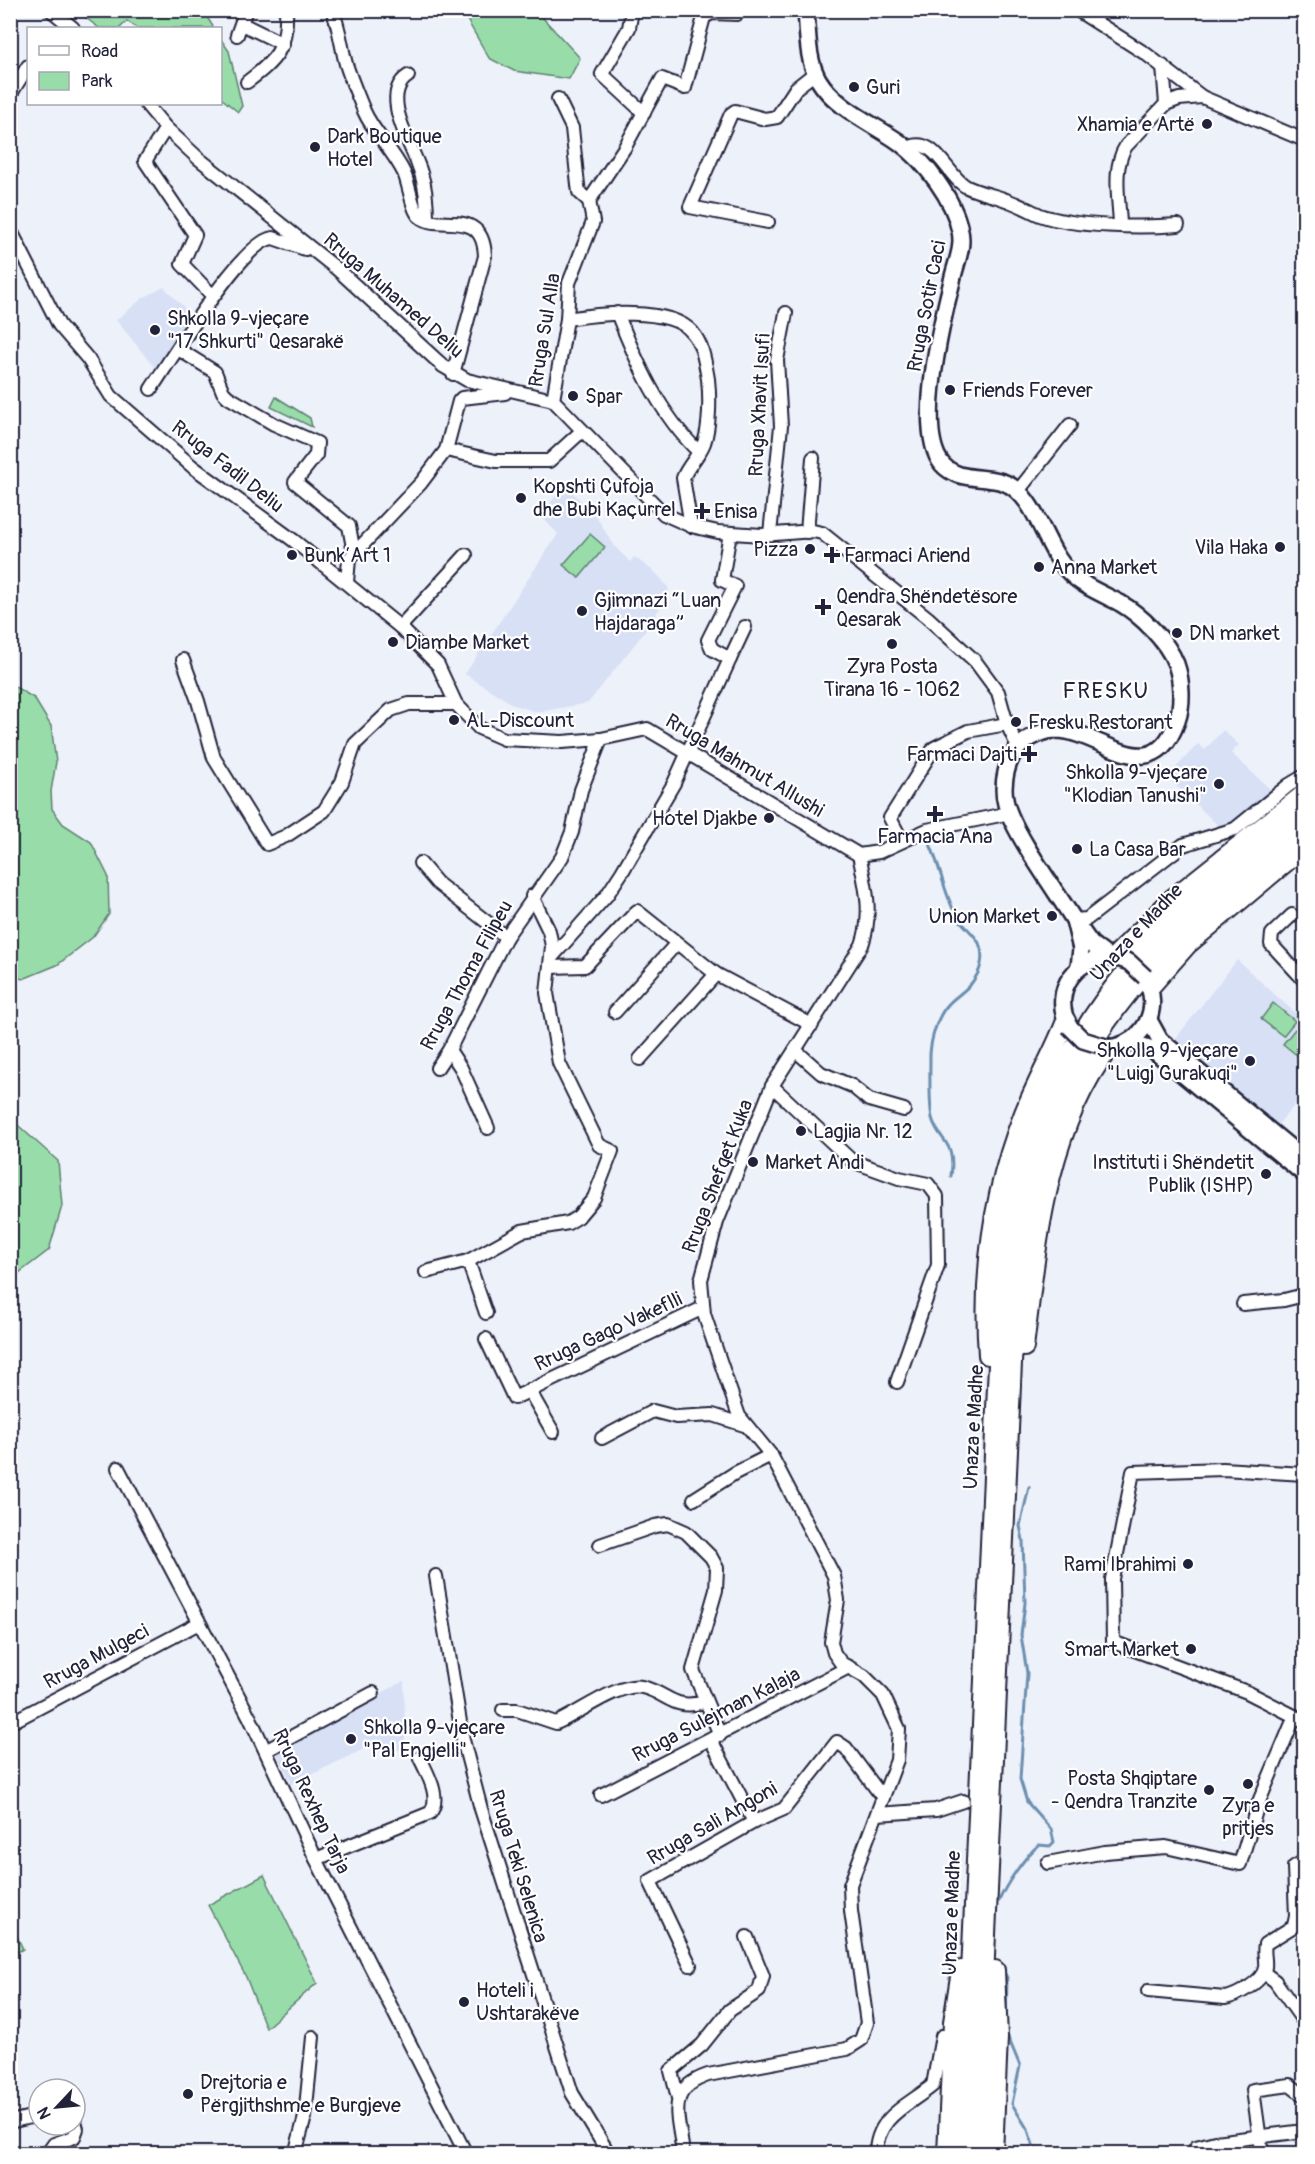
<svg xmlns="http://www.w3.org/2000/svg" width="1315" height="2164" viewBox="0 0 1315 2164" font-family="Pangolin,sans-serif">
	<rect width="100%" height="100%" fill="#edf1fa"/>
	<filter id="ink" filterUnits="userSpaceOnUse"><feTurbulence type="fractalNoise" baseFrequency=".0167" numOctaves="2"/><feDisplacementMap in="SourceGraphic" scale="12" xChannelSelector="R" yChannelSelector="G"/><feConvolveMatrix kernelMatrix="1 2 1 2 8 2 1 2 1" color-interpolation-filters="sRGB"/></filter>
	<g filter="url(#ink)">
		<g fill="#d7e0f4">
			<polygon points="164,287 194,318 156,369 116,320 143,298"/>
			<polygon points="565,485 596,516 614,546 630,562 634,557 656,573 668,587 669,593 646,630 588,703 538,712 514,705 465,674 558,534 540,515"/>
			<polygon points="1223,730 1239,745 1231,753 1271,790 1224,831 1167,777 1198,744 1205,750"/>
			<polygon points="1237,960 1304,1021 1304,1094 1274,1129 1173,1042"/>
			<polygon points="404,1681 405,1746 392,1754 366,1748 292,1784 275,1750"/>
		</g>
		<g fill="#98dda9" stroke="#5d8072" stroke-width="1.5">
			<polygon points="77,11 203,11 214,28 137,28 127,21 120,28 99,28"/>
			<polygon points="462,11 545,11 542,17 580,58 569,79 514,71 489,58"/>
			<polygon points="220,38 229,51 242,106 238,112 221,98"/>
			<polygon points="276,397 310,418 312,427 271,407"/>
			<polygon points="590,534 605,547 579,578 563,565"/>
			<polygon points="10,684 34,698 51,726 56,762 51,791 52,809 63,824 91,842 108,876 109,914 93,937 57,965 23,979 10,976"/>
			<polygon points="1273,1003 1295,1021 1283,1036 1261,1019"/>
			<polygon points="1295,1029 1304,1036 1304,1061 1283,1044"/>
			<polygon points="11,1119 58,1161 62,1206 49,1250 11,1279"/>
			<polygon points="264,1875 317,1983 266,2028 246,1977 208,1905"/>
			<polygon points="10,1922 23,1949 11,1956 10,1956"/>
		</g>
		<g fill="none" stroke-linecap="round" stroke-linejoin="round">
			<g stroke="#6c8faf" stroke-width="3">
				<path d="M925,834c15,26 17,56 31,81 6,10 18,18 23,28 5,11 3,25 -4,35 -7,13 -21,18 -29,29 -9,11 -15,32 -16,47 0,14 -1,50 2,64 7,25 24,21 19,58"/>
				<path d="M999,1901c7,-17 26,-45 40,-56l11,1 4,-4 -3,-13 -24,-27 -7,-23 7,-106 -6,-38 4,-32 -2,-63 -3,-14 9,-39"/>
				<polyline points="1003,1970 1007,1978 1006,2025"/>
				<polyline points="1006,2032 1020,2066 1012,2104 1028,2130 1036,2154"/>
			</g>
			<g stroke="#22223b" stroke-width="16">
				<g id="minor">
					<polyline points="51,10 73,28"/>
					<path d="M332,10c8,18 9,36 14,54 5,16 12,32 18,47 9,21 29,39 40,62 5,11 8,36 15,43 19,17 64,-11 66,40l-32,118"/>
					<polyline points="632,10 629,28 602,74 644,113"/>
					<polyline points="1077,10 1146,54 1202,97 1304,140"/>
					<polyline points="242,24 283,44"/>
					<polyline points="237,35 246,10"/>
					<polyline points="1163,66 1166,104"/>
					<path d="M408,76c-30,19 6,72 13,97 5,15 6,30 6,46"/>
					<path d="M247,82c29,-22 41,-34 39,-72"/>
					<polyline points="10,95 28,66"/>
					<polyline points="146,104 166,128 198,158 337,269 443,366 467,380 553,400 664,514 691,526 718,532 762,535 813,531 822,533 928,618 975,661 998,692 1007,724 1018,747"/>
					<polyline points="166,128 145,161 195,235 182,264 213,296"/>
					<path d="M906,149c28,-17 41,28 61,38 12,6 27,8 39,13 12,4 23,10 34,15 34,12 102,13 138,10"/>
					<polyline points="589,201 625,147 662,79 685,88 704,17 712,13 737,14 737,10"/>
					<polyline points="768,222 690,207 731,114 735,111 765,119 777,117 796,88 815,73"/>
					<path d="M1120,224c-1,-25 -8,-56 6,-78l40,-42 13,-5 23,-2"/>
					<polyline points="10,229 59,325 88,359 111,396 193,467 293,540 400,627 438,665 456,704 479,728 504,739 562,742 601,739 647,729 859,855 879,852 927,830 1010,813"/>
					<path d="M617,313c20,50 42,101 82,139"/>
					<path d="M567,319c30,-5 103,-13 125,13 11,13 13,30 16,47 2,18 2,47 -4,64 -5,13 -16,22 -21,35l8,48"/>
					<polyline points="178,349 215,372 223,392 228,397 274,424 317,443 316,455 295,482 349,526 354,553"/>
					<path d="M151,389c19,-28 92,-149 122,-151l32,11"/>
					<polyline points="553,400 567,319 569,283 593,222 589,201 579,192 578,185 572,128 558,99"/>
					<polyline points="446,450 496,461 549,461 582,431"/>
					<polyline points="1018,491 1070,425"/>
					<polyline points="807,532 813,458"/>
					<polyline points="770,534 781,426 777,360 786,313"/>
					<polyline points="347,582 349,559 421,483 446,450 459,401 462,398 505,393"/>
					<polyline points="400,627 466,555"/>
					<polyline points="730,659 745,627"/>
					<polyline points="183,660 198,701 214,758 267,844 286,836 324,811 342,782 355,744 391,710 409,704 456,704"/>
					<polyline points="902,841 890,818 934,748 968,731 1007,724"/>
					<polyline points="420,863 437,883 506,937"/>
					<polyline points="1292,915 1272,934 1271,944 1304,980"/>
					<polyline points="1074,920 1087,919 1183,845 1235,829 1289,785 1304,776"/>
					<polyline points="552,957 607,895 622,872 674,783 730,659 712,649 708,640 735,586 722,580 730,533"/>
					<polyline points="550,967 585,966 637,911 716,974 812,1025"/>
					<polyline points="615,1012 676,944"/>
					<polyline points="449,1050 461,1068 488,1128"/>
					<polyline points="795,1050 821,1073 852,1086 869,1100 904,1110"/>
					<polyline points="640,1059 716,974"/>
					<polyline points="437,1068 449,1050 506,937 562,857 572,832 581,790 601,739"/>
					<polyline points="772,1086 852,1161 899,1178 928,1184 937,1196 938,1265 897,1382"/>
					<polyline points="468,1261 522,1231 568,1223 578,1217 594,1198 612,1151 599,1145 559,1063 547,993 552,946 549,931 532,896"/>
					<polyline points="426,1272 468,1261 486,1313"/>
					<polyline points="1243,1304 1284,1300 1304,1295"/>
					<polyline points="486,1339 514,1398 703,1308"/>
					<polyline points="529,1390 553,1432"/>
					<polyline points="602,1438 653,1411 676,1417 713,1415 744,1425"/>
					<polyline points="118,1468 250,1718 316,1859 466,2154"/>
					<polyline points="1304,1474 1223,1469 1133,1472 1112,1579 1113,1642 1247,1692 1304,1721"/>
					<polyline points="694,1499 735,1473 771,1455"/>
					<polyline points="600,1545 655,1526 668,1524 686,1532 711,1557 717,1568 716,1590 693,1670 720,1735"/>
					<polyline points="436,1576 463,1740 481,1809 572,2093 609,2154"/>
					<path d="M503,1710h14l39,13c22,-9 63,-41 86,-36 26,6 31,24 62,15"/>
					<polyline points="10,1723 199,1623"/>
					<polyline points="711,1740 754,1822"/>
					<polyline points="267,1750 373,1693"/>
					<polyline points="601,1795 849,1667"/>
					<polyline points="877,1814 936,1810 963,1801"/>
					<path d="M316,1859l114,-46c12,-15 -3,-40 -10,-55"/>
					<polyline points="1048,1863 1105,1852 1166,1847 1240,1864 1258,1804 1295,1716"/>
					<polyline points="690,1965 650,1881 754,1822 784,1809 837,1742 846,1748 883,1798"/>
					<polyline points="1264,1973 1275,1981 1304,2022"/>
					<path d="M1148,1991l77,7c12,-2 39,-17 40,-31 1,-8 -2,-15 0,-23l29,-18 2,-10 -2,-49 10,-6"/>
					<polyline points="678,2098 671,2071 702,2045 730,2010 759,1991 763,1976 747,1937"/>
					<polyline points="10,2122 39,2115"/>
					<polyline points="1196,2147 1215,2142 1304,2131"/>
					<polyline points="47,2154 54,2144 74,2137 77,2129 75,2122"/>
					<polyline points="295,2154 305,2117 313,2037"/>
					<path d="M683,2154c-4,-38 -19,-64 25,-79l139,-26 14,-9 6,-17 -16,-112 -1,-26 47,-125 2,-31 -16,-34 -19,-19 -23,-13 -7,-10 -3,-11 7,-42 -4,-24 -63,-121 -32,-39 -35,-102 -3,-34 16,-58 55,-136 90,-141c11,-31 4,-58 -3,-90"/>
					<path d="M876,2154c0,-39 34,-49 57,-69l9,-49"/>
					<polyline points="1262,2154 1253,2090 1290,2085 1304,2096"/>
				</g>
			</g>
			<g stroke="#22223b" stroke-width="20">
				<g id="major">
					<path d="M806,10c2,24 1,49 12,69 18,30 54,44 81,63 26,19 55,57 61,89 4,17 -5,34 -8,50 -10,40 -37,149 -10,183 18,21 51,8 72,24 25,19 32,62 56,85 14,14 33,21 50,30 21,12 47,38 56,61 6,17 7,40 1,57 -25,71 -76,10 -120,9 -12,0 -26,6 -35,14 -16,13 -21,41 -16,60 8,30 50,87 68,116"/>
					<polyline points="1079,967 1081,949 1074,920 1091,944 1108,957"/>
					<polyline points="1149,1020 1160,1040 1304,1159"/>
					<path d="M1069,1026c-20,-36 10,-74 49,-68"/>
					<polyline points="1130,1042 1152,1049 1304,1174"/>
					<path d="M1109,1048c36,-6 53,-38 36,-71"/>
				</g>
			</g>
			<g stroke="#22223b" stroke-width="22">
				<g id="highway">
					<polyline points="1114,957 1173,898 1304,794"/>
					<polyline points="1150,987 1188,944 1304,847"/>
					<path d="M1024,1347c13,-101 21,-215 85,-299"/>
					<path d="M988,1355c-6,-84 5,-164 36,-242 13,-32 30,-61 42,-92"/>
					<polyline points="947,2154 953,2022 961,1970"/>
					<path d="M963,2154l38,-858c11,-145 65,-271 170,-373 41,-40 88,-75 133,-111"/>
					<path d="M976,2154l39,-857c4,-30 6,-60 13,-90 36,-177 142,-271 276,-377"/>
					<polyline points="993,2154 998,2037 995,1970"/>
				</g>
			</g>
			<use href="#minor" stroke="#fff" stroke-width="12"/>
			<use href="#major" stroke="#fff" stroke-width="15"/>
			<use href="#highway" stroke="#fff" stroke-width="18"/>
			<g stroke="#22223b" stroke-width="20" stroke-linecap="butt">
				<g id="major-bridge">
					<polyline points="1118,958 1129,962 1145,977"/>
					<polyline points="1069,1026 1083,1040 1109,1048"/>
				</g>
			</g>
			<use href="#major-bridge" stroke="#fff" stroke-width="15"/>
		</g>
	</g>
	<g fill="#22223b" stroke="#fff" stroke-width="2">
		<circle cx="854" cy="87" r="6"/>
		<circle cx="1207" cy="124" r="6"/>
		<circle cx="315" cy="147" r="6"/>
		<circle cx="155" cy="330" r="6"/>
		<circle cx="950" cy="390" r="6"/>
		<circle cx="573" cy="396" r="6"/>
		<circle cx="521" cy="498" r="6"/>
		<path d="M699 502h6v6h6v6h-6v6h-6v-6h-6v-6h6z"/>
		<circle cx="1280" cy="547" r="6"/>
		<circle cx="810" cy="549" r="6"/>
		<circle cx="292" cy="555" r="6"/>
		<path d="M829 546h6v6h6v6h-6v6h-6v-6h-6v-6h6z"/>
		<circle cx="1039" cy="567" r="6"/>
		<path d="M820 598h6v6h6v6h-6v6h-6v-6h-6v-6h6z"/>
		<circle cx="582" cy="611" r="6"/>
		<circle cx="1177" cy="633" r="6"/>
		<circle cx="393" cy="642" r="6"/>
		<circle cx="892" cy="644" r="6"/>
		<circle cx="454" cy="720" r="6"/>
		<circle cx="1016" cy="722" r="6"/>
		<path d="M1026 745h6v6h6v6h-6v6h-6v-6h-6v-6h6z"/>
		<circle cx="1219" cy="784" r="6"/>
		<path d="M932 805h6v6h6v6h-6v6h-6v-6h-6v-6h6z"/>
		<circle cx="769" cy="818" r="6"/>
		<circle cx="1077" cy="849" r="6"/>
		<circle cx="1052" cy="916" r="6"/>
		<circle cx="1250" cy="1061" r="6"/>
		<circle cx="801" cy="1131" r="6"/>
		<circle cx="753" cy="1162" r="6"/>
		<circle cx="1266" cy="1174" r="6"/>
		<circle cx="1188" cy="1564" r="6"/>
		<circle cx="1191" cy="1649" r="6"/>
		<circle cx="351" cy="1739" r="6"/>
		<circle cx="1248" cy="1784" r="6"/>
		<circle cx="1209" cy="1790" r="6"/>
		<circle cx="464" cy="2002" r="6"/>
		<circle cx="188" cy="2094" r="6"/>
	</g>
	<g text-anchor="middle" stroke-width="4.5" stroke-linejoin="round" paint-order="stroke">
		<g font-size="20" fill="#22223b" stroke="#fff" text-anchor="start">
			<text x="866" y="94">Guri</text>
			<text x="1195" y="131" text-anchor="end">Xhamia e Artë</text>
			<text x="327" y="143">Dark Boutique<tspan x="327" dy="23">Hotel</tspan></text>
			<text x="167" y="325">Shkolla 9-vjeçare<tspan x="167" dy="23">"17 Shkurti" Qesarakë</tspan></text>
			<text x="962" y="397">Friends Forever</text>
			<text x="585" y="403">Spar</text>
			<text x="533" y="493">Kopshti Çufoja<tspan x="533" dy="23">dhe Bubi Kaçurrel</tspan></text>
			<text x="714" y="518">Enisa</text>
			<text x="1268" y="554" text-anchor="end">Vila Haka</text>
			<text x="798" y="556" text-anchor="end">Pizza</text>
			<text x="304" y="562">Bunk‘Art 1</text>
			<text x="844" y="562">Farmaci Ariend</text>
			<text x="1051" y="574">Anna Market</text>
			<text x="836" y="603">Qendra Shëndetësore<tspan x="836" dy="23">Qesarak</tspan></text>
			<text x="594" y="607">Gjimnazi “Luan<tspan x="594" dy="23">Hajdaraga”</tspan></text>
			<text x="1189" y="640">DN market</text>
			<text x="405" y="649">Diambe Market</text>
			<text x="892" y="673" text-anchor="middle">Zyra Posta<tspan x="892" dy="23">Tirana 16 - 1062</tspan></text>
			<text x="466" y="727">AL-Discount</text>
			<text x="1028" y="729">Fresku Restorant</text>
			<text x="1017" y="761" text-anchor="end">Farmaci Dajti</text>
			<text x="1207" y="779" text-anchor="end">Shkolla 9-vjeçare<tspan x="1207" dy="23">"Klodian Tanushi"</tspan></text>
			<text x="757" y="825" text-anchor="end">Hotel Djakbe</text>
			<text x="935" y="843" text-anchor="middle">Farmacia Ana</text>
			<text x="1089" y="856">La Casa Bar</text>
			<text x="1040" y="923" text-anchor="end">Union Market</text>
			<text x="1238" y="1057" text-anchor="end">Shkolla 9-vjeçare<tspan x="1238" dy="23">"Luigj Gurakuqi"</tspan></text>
			<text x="813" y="1138">Lagjia Nr. 12</text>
			<text x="765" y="1169">Market Andi</text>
			<text x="1254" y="1169" text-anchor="end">Instituti i Shëndetit<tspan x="1254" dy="23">Publik (ISHP)</tspan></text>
			<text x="1176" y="1571" text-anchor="end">Rami Ibrahimi</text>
			<text x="1179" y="1656" text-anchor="end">Smart Market</text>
			<text x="363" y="1734">Shkolla 9-vjeçare<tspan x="363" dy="23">"Pal Engjelli"</tspan></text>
			<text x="1197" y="1785" text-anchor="end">Posta Shqiptare<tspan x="1197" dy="23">- Qendra Tranzite</tspan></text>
			<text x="1248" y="1812" text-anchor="middle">Zyra e<tspan x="1248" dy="23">pritjes</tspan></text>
			<text x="476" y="1997">Hoteli i<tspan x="476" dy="23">Ushtarakëve</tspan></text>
			<text x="200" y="2089">Drejtoria e<tspan x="200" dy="23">Përgjithshme e Burgjeve</tspan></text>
		</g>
		<g font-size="20" fill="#22223b" stroke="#fff">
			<text transform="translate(394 295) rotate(41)" y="7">Rruga Muhamed Deliu</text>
			<text transform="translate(926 306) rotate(-79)" y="7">Rruga Sotir Caci</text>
			<text transform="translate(544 330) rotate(-81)" y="7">Rruga Sul Alla</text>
			<text transform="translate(759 405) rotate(-87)" y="7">Rruga Xhavit Isufi</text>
			<text transform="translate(228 466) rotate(38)" y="7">Rruga Fadil Deliu</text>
			<text transform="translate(745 765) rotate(31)" y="7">Rruga Mahmut Allushi</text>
			<text transform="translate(1136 932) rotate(-47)" y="7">Unaza e Madhe</text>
			<text transform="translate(466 975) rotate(-61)" y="7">Rruga Thoma Filipeu</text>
			<text transform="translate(717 1176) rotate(-69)" y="7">Rruga Shefqet Kuka</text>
			<text transform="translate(608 1331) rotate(-25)" y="7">Rruga Gaqo Vakeflli</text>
			<text transform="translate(973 1427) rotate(-87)" y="7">Unaza e Madhe</text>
			<text transform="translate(96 1656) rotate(-28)" y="7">Rruga Mulgeci</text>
			<text transform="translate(716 1714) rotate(-27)" y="7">Rruga Sulejman Kalaja</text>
			<text transform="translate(312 1801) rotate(65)" y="7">Rruga Rexhep Tarja</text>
			<text transform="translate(712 1823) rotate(-30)" y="7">Rruga Sali Angoni</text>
			<text transform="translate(519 1866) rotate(73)" y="7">Rruga Teki Selenica</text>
			<text transform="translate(951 1913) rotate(-88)" y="7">Unaza e Madhe</text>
		</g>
		<g font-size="22" letter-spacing="1.5" fill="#22223b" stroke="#fff">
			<text x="1106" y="698">FRESKU</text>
		</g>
	</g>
	<rect width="1315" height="2164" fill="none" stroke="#fff" stroke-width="36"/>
	<rect x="18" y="18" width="1279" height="2128" fill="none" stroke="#22223b" stroke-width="2" filter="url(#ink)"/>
	<rect x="27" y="27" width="195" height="78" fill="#ffffff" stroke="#a7a7b1" stroke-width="1.5"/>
	<rect x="39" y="46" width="30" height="9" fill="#ffffff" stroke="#a7a7b1" stroke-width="1.5"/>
	<text x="81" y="57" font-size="18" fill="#22223b">Road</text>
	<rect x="39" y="72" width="30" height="18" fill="#98dda9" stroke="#a7a7b1" stroke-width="1.5"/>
	<text x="81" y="87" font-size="18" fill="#22223b">Park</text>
	<g transform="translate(57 2107) rotate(244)"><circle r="28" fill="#ffffff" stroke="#a7a7b1" stroke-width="1.5"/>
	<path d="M0-4.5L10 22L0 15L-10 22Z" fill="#22223b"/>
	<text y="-9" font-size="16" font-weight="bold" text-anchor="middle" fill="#22223b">N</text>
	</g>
</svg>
